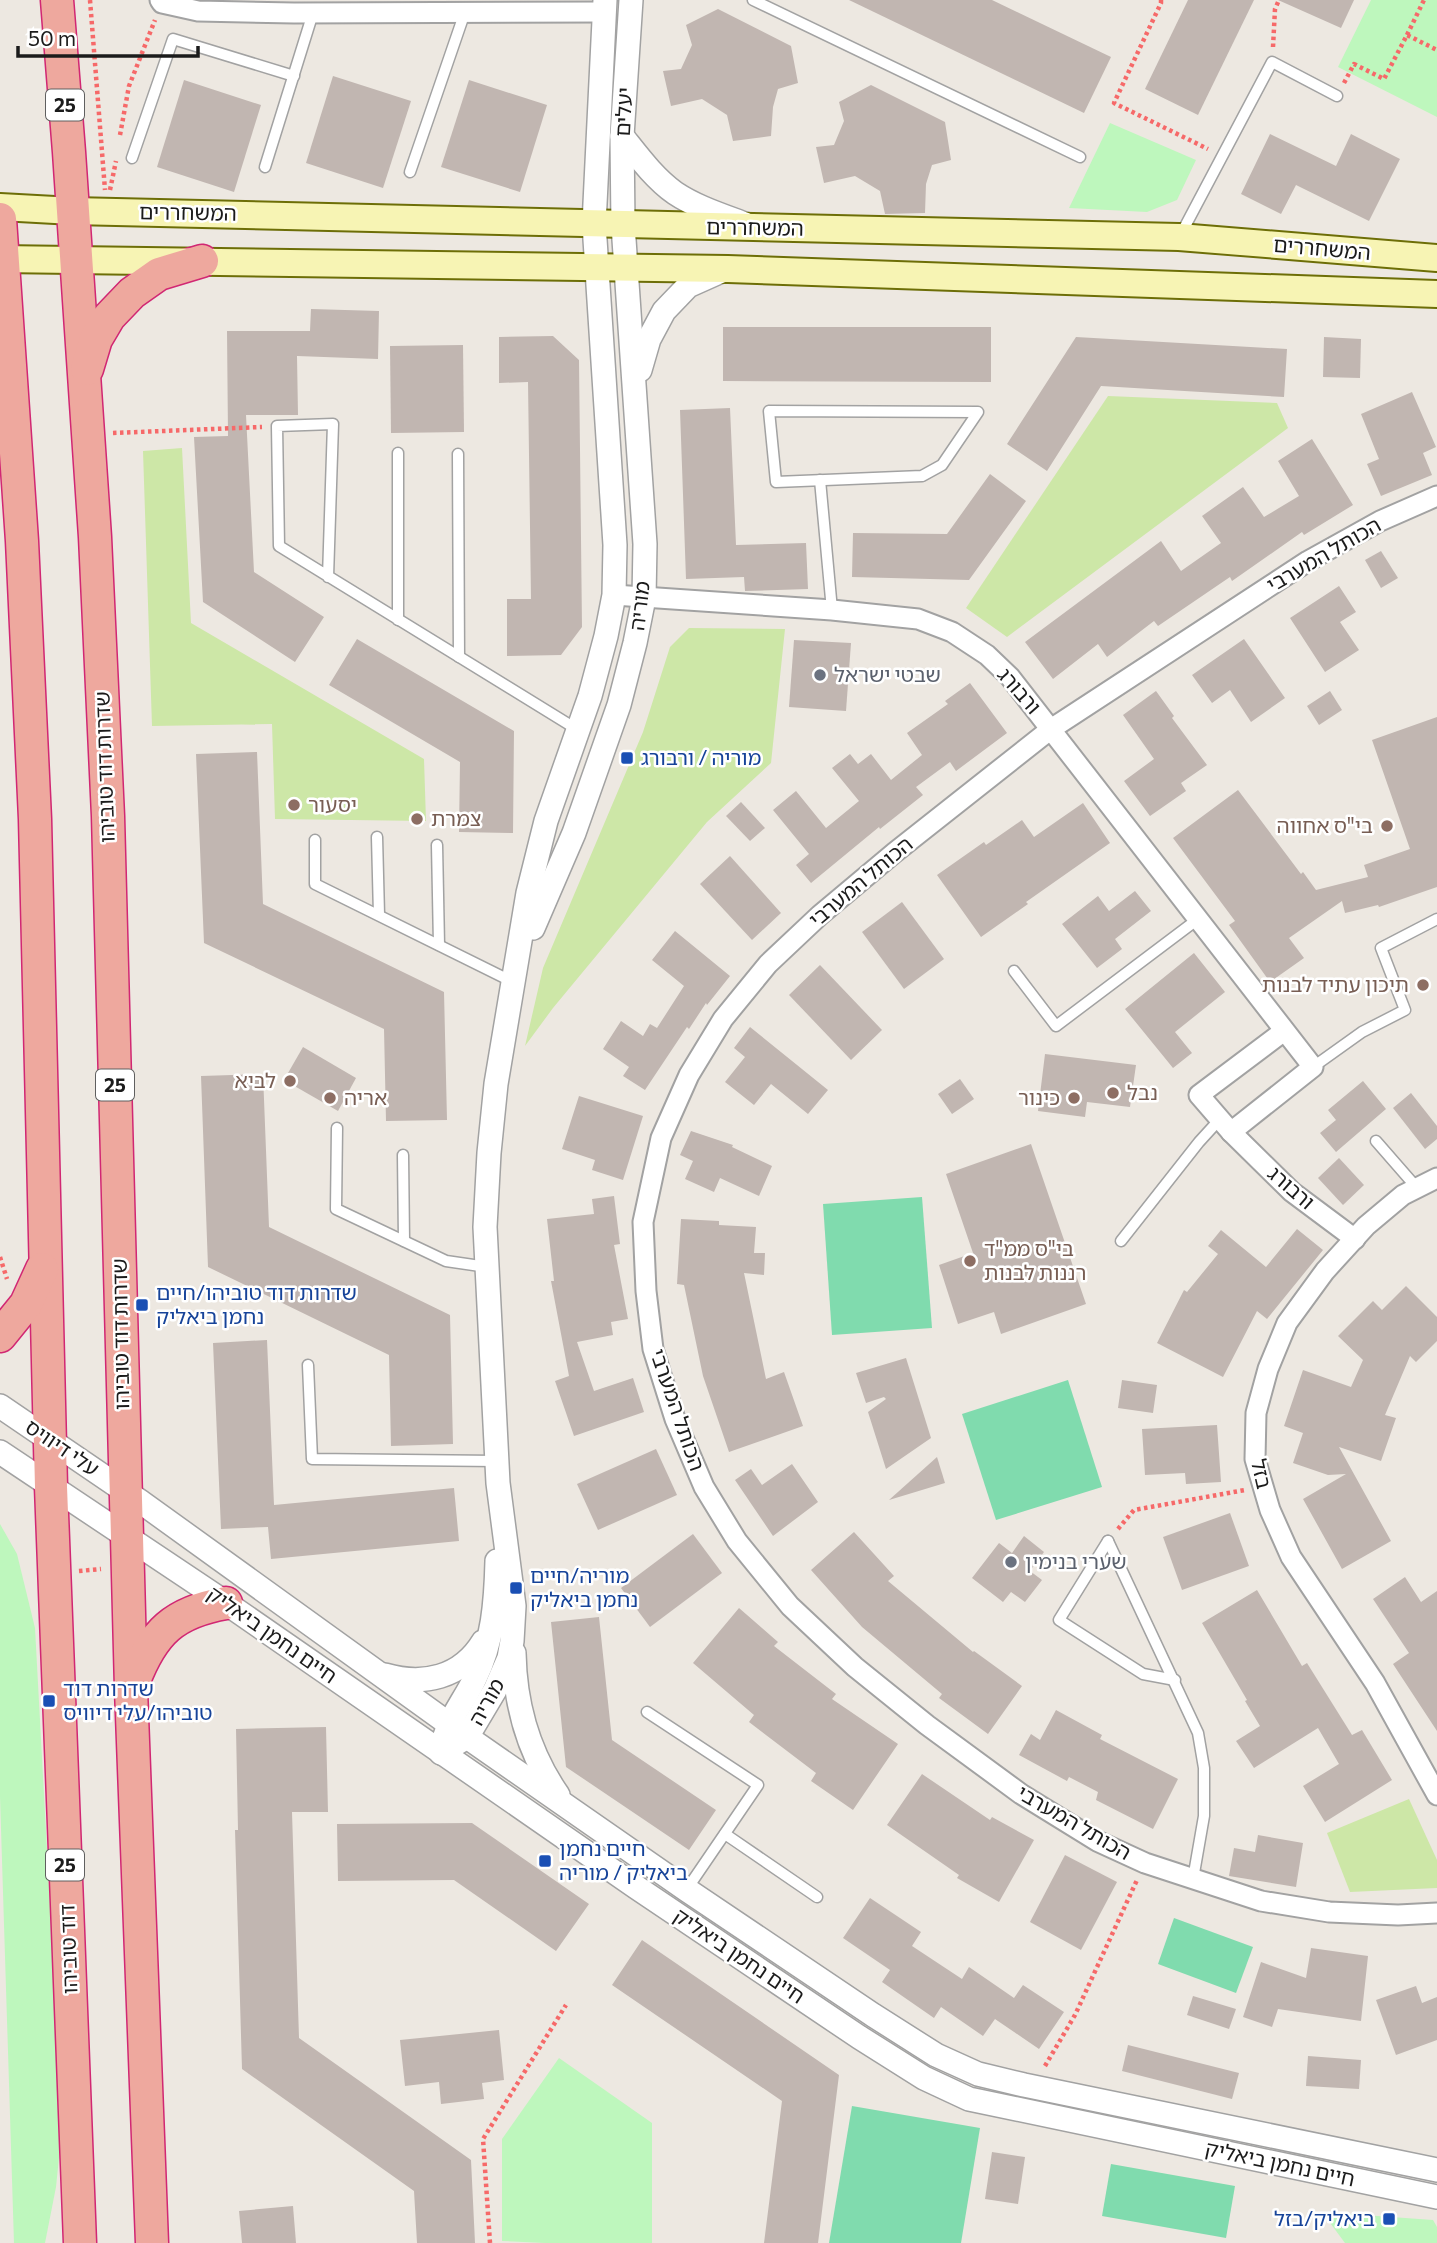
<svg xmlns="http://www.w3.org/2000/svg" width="1437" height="2243" viewBox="0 0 1437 2243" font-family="Commissioner,'Noto Sans Hebrew',sans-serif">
	<rect width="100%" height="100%" fill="#ede8e1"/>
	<g fill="#cde7a7">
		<polygon points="1108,396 1277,403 1288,428 1007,637 966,608"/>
		<polygon points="182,448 191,623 424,759 426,821 275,819 272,724 152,726 143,451"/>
		<polygon points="689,628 785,629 771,763 707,822 553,1008 525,1046 543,968 643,732 670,647"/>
		<polygon points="1409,1799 1437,1860 1437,1888 1350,1892 1327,1833"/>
	</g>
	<g fill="#bef7bd">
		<polygon points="1371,0 1437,0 1437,117 1338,67"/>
		<polygon points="1110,123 1196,160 1177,200 1147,212 1069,208"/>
		<polygon points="0,1524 17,1554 35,1628 62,2128 56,2187 45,2243 14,2243 0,1797"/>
		<polygon points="559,2058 652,2123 652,2243 545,2243 502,2241 502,2139"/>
		<polygon points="1322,2212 1433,2220 1437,2227 1437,2243 1345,2243"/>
	</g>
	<g fill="#80dbae">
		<polygon points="922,1197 932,1328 832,1335 823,1204"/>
		<polygon points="1068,1380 1102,1487 996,1520 962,1414"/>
		<polygon points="1174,1918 1253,1947 1236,1993 1158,1964"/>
		<polygon points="852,2106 980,2128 961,2243 829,2243"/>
		<polygon points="1111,2164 1235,2186 1226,2238 1102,2216"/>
	</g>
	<g fill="#c1b6b1">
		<polygon points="849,0 992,0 1111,57 1084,113"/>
		<polygon points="1188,0 1254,0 1198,115 1145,89"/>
		<polygon points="1278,0 1354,0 1341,28"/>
		<polygon points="718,9 791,46 798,83 778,89 773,107 771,136 733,141 727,115 702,99 671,106 663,71 681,69 692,45 686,25"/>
		<polygon points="333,76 411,101 383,188 306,163"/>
		<polygon points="184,80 261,105 234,192 157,167"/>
		<polygon points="469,80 547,105 520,192 441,167"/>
		<polygon points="871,85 945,122 951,160 932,165 926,184 925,213 885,214 880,191 855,176 824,183 816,147 834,145 844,121 839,102"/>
		<polygon points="1270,134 1336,166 1351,134 1400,159 1369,221 1296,185 1281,214 1241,194"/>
		<polygon points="311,309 379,311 378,359 297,356 298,415 246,415 254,572 324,617 295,662 203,602 194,437 228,436 227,331 310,331"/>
		<polygon points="723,327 991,327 991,382 723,381"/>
		<polygon points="553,336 579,360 582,627 561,655 507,656 507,599 531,599 528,382 499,383 499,337"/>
		<polygon points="1076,337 1287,349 1284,397 1101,386 1047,471 1007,444"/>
		<polygon points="1324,337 1361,339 1360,378 1323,377"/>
		<polygon points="463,345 464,432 391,433 390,346"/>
		<polygon points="1412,392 1436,447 1423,453 1432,475 1381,496 1367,464 1379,459 1361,414"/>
		<polygon points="730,408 736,545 806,543 808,589 745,591 744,577 686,579 680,410"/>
		<polygon points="1312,439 1353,505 1304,535 1302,532 1232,581 1230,577 1158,626 1154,621 1107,657 1098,644 1053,679 1025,642 1161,541 1181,571 1221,543 1202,516 1243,487 1264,517 1299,496 1278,461"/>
		<polygon points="990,474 1026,501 969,580 852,577 853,533 947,534"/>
		<polygon points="1381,551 1398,578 1381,588 1365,560"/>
		<polygon points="1339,586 1356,612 1340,622 1359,650 1325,672 1290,618"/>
		<polygon points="357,639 514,731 513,833 459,832 460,762 329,685"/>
		<polygon points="1244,639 1285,698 1251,722 1230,690 1212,703 1192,675"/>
		<polygon points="794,640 851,643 846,711 789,707"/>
		<polygon points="970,683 1007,733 956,771 950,762 916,787 923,795 880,829 879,827 811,883 796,865 809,854 773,810 796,791 826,828 859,801 832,768 850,754 858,764 871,754 891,780 922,755 907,733 948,704 945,701"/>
		<polygon points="1156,691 1174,716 1172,718 1207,765 1181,783 1186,791 1150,816 1124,781 1154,759 1123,715"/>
		<polygon points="1330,691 1342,710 1319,725 1307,706"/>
		<polygon points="1437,717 1437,887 1379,907 1378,905 1345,913 1342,901 1289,938 1304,958 1270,982 1229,925 1235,921 1173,838 1238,790 1301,874 1303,872 1316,890 1368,877 1364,865 1410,849 1372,740"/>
		<polygon points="257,752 263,904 444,992 447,1120 386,1121 384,1029 204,943 196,754"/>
		<polygon points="741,802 765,828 750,841 726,816"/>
		<polygon points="1083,803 1110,843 1026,902 1028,904 981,937 937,875 984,842 986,845 1022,820 1034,837"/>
		<polygon points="730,856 781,913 752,940 700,884"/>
		<polygon points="1135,891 1151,911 1115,939 1122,949 1097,968 1062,924 1098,896 1109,911"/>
		<polygon points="902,902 944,959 904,989 862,932"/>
		<polygon points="675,931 730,976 707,1005 706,1003 689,1029 687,1027 645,1090 623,1076 629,1067 603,1049 621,1021 643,1036 650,1024 657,1028 684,986 652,960"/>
		<polygon points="1194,953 1225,992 1175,1032 1192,1053 1173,1068 1125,1009"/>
		<polygon points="820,965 882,1030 851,1060 789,995"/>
		<polygon points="750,1027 828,1090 808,1114 771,1084 754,1105 725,1082 745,1057 734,1048"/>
		<polygon points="303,1047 356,1078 338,1111 284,1080"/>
		<polygon points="1045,1054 1136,1065 1130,1107 1087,1102 1085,1117 1038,1111"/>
		<polygon points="263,1074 269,1227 450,1315 453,1444 391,1446 389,1355 208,1267 201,1076"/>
		<polygon points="960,1079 974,1099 952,1114 938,1094"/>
		<polygon points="1363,1081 1386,1109 1336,1152 1320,1133 1336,1120 1328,1110"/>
		<polygon points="1411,1093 1437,1126 1437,1139 1425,1149 1393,1108"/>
		<polygon points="579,1096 643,1116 623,1180 592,1170 595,1160 562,1149"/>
		<polygon points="691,1131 733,1145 732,1147 772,1166 759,1196 720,1178 714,1192 685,1179 693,1161 680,1155"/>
		<polygon points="1031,1144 1086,1304 1001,1334 994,1312 958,1324 939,1265 973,1253 946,1174"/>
		<polygon points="1339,1158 1364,1185 1343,1205 1318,1178"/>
		<polygon points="614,1196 620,1244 614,1245 628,1319 611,1322 613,1335 577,1342 594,1391 633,1378 644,1412 574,1436 555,1381 569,1376 551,1281 554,1281 547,1219 594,1214 592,1199"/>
		<polygon points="681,1219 719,1221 719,1225 756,1227 754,1253 765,1253 764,1275 744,1273 766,1379 784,1372 803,1426 729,1452 703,1376 684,1285 677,1284"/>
		<polygon points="1297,1229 1323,1250 1267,1319 1257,1311 1223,1377 1157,1343 1184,1290 1187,1292 1218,1254 1208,1246 1221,1230 1266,1267"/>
		<polygon points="1406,1286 1437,1317 1437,1341 1416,1362 1410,1356 1385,1415 1396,1418 1381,1461 1339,1447 1391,1541 1342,1569 1303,1499 1346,1474 1328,1475 1293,1463 1303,1433 1284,1426 1303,1370 1351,1387 1363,1360 1338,1336 1373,1301 1382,1310"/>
		<polygon points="267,1340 274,1505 454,1488 459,1541 271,1559 268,1527 221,1529 213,1343"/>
		<polygon points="906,1358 931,1438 886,1469 868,1412 886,1399 884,1397 866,1403 856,1373"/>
		<polygon points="1122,1380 1157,1385 1153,1413 1118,1408"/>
		<polygon points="1217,1425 1221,1482 1186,1484 1185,1473 1145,1475 1142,1429"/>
		<polygon points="656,1449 677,1495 598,1530 577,1484"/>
		<polygon points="937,1457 945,1483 889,1500"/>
		<polygon points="792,1464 818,1502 773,1536 735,1480 751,1469 762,1485"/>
		<polygon points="1230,1513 1249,1566 1182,1590 1163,1537"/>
		<polygon points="854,1532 894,1576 888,1581 973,1652 974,1651 1022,1686 988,1734 939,1698 942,1694 862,1627 811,1570"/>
		<polygon points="693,1534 722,1573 650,1627 621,1588"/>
		<polygon points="1024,1536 1044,1552 1030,1571 1042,1580 1025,1602 1011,1592 1003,1602 972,1578 999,1543 1012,1553"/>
		<polygon points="1405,1577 1421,1602 1437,1591 1437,1731 1393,1664 1409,1653 1373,1599"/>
		<polygon points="1257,1590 1302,1666 1307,1663 1352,1735 1362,1730 1392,1780 1325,1822 1303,1786 1339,1764 1318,1728 1254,1768 1236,1741 1260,1726 1245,1701 1247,1700 1202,1623"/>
		<polygon points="739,1608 778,1642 774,1646 836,1694 832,1699 898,1744 853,1810 811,1781 816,1773 749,1722 754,1715 693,1663"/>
		<polygon points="599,1617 612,1740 716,1810 689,1850 566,1767 551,1622"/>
		<polygon points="1056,1710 1102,1735 1100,1739 1178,1779 1153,1829 1096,1800 1098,1792 1069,1777 1067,1781 1019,1755 1031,1734 1040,1740"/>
		<polygon points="326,1727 328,1812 292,1812 299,2038 471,2160 475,2243 417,2243 414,2191 242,2069 235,1830 238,1830 236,1729"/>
		<polygon points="922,1774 990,1820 992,1817 1034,1840 999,1902 957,1878 959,1875 887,1825"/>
		<polygon points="472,1823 589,1904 556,1951 454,1880 338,1881 337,1824"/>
		<polygon points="1258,1835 1303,1843 1296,1887 1229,1876 1234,1848 1255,1852"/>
		<polygon points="1065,1855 1117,1882 1081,1950 1030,1922"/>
		<polygon points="870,1898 921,1932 912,1946 962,1979 969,1967 1014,1998 1023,1985 1064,2012 1039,2049 995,2019 983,2036 941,2007 934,2018 882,1982 890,1970 843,1938"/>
		<polygon points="642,1940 839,2075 818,2243 764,2243 782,2101 612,1985"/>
		<polygon points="1311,1948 1368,1956 1361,2021 1278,2009 1272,2027 1243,2017 1261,1962 1306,1978"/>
		<polygon points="1416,1986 1422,2003 1437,1997 1437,2040 1396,2055 1376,2000"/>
		<polygon points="1193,1996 1236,2009 1229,2029 1187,2015"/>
		<polygon points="499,2030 504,2080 482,2083 484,2099 441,2104 439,2082 405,2086 400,2040"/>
		<polygon points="1128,2045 1239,2073 1232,2099 1122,2071"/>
		<polygon points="1308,2056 1361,2060 1359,2089 1306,2086"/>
		<polygon points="992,2152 1025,2157 1018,2204 985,2199"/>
		<polygon points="293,2206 296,2243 242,2243 239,2211"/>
	</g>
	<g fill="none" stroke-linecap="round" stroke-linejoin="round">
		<g stroke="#a2a2a2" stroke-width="13">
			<g id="service">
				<polyline points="753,0 1080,157"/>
				<polyline points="132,158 173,39 294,76"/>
				<polyline points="265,167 313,13"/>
				<polyline points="410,172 465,12"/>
				<polyline points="1181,234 1272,62 1337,96"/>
				<polygon points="769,411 978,412 942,465 922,476 776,482"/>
				<polyline points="458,454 459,657"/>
				<polyline points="820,480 832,610"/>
				<polyline points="328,577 333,424 277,426 279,546 578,730"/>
				<polyline points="398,620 398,453"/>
				<polyline points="377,837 379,915"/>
				<polyline points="315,840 315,884 513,982"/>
				<polyline points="437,845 439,945"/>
				<polyline points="1014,971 1056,1026 1198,919"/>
				<polyline points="1313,1067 1362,1032 1405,1010 1381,948 1437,919"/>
				<polyline points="337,1128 336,1209 446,1261 487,1267"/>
				<polyline points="1376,1141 1417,1188"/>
				<polyline points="403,1155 404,1241"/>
				<polyline points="1121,1241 1199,1142 1220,1119"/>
				<polyline points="308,1365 312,1459 497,1461"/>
				<polyline points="1108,1541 1198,1733 1204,1768 1204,1816 1193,1879"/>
				<polyline points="1108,1541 1059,1620 1143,1674 1175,1680"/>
				<polyline points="647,1712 758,1785 687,1889"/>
				<polyline points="725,1834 817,1897"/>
			</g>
		</g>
		<g stroke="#a2a2a2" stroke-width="23">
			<g id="minor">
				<polyline points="160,0 162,3 198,11 294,13 603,12"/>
				<polyline points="1437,496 1380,521 1308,561 1051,729 894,853 820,915 768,964 723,1019 689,1075 661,1138 643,1222 646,1291 653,1349 675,1419 704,1487 737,1541 790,1606 855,1667 927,1725 1021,1794 1097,1841 1145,1863 1261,1901 1329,1912 1398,1915 1437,1913"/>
				<polyline points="614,595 832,610 918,619 952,632 987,655 1010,677 1313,1067 1231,1132"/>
				<polyline points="1284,1031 1199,1095 1231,1132 1292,1192 1355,1239"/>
				<polyline points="1437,1178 1403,1195 1366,1226 1325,1271 1287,1323 1268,1369 1256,1413 1255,1459 1270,1510 1291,1557 1375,1683 1437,1795"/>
			</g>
		</g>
		<g stroke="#a2a2a2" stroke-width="26">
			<g id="tertiary">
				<path d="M622,136c16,20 32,42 53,57 21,14 46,22 70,31"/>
				<polyline points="640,370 649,339 664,311 688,286 726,269"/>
				<polyline points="533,928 574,833 619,705 635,643 644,598 645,544 623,225 622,136 631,0"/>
				<polyline points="0,1406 141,1502 467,1737 687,1890 873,2015 936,2055 978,2074 1024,2085 1437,2170"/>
				<polyline points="0,1452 226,1603 636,1887 859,2037 924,2078 969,2099 1437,2197"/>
				<path d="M514,1653c1,52 14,99 44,142"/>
				<path d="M385,1675c38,11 76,3 98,-33"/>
				<path d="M445,1736c6,-21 21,-38 30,-58 18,-36 21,-77 22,-117"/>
				<polyline points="441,1753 467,1737 495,1690 509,1658 512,1641 514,1606 498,1483 485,1227 489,1153 496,1084 528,893 546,821 590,696 606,636 614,595 615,545 594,224 605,0"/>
			</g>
		</g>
		<g stroke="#6d6e07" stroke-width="30">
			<g id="secondary">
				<polyline points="0,207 73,211 1179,237 1437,258"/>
				<polyline points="0,259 728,269 1437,294"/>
			</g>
		</g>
		<g stroke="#d12773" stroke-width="35">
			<g id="trunk">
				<polyline points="57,0 69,152 95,537 108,816 131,1689 152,2243"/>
				<polyline points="0,219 22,541 35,819 51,1487 80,2243"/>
				<polyline points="87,369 96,339 109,317 132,293 159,274 202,261"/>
				<polyline points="0,1336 26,1304 42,1269"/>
				<path d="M134,1681c19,-49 40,-69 92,-78"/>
			</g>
		</g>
		<g stroke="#f66969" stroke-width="4.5" stroke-dasharray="3.5 3.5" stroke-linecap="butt">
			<polyline points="90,0 105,190"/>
			<polyline points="1161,0 1161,3 1114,103 1208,149"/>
			<polyline points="1407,35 1424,0"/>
			<polyline points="1273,47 1275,9 1279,0"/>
			<polyline points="1344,83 1354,64 1384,79 1407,35 1437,50"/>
			<polyline points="120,135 129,86 155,20"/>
			<polyline points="110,190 116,161"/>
			<polyline points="113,433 262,427"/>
			<polyline points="0,1257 7,1279"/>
			<polyline points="1118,1529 1134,1510 1245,1490"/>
			<polyline points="79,1571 101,1569"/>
			<polyline points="1045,2066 1075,2015 1137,1880"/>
			<polyline points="490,2243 483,2139 566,2005"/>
		</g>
		<use href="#service" stroke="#fff" stroke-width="10"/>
		<use href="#minor" stroke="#fff" stroke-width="19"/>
		<use href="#tertiary" stroke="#fff" stroke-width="23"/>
		<use href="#secondary" stroke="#f7f4b4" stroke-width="26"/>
		<use href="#trunk" stroke="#eea89e" stroke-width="32"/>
	</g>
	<g fill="#6b7280" stroke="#fff" stroke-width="2.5">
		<circle cx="820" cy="675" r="7"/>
		<circle cx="1011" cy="1562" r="7"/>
	</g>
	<g fill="#1a4fb4" stroke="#fff" stroke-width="2.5">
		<rect x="620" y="751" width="14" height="14" rx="3.5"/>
		<rect x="135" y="1298" width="14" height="14" rx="3.5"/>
		<rect x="509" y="1581" width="14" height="14" rx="3.5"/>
		<rect x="42" y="1694" width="14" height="14" rx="3.5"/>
		<rect x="538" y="1854" width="14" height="14" rx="3.5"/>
		<rect x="1382" y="2212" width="14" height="14" rx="3.5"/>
	</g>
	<g fill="#8d6e63" stroke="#fff" stroke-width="2.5">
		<circle cx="294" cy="805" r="7"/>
		<circle cx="417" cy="819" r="7"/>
		<circle cx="1387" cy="826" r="7"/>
		<circle cx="1423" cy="985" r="7"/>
		<circle cx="290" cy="1081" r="7"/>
		<circle cx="1113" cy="1093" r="7"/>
		<circle cx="330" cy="1098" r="7"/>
		<circle cx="1074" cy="1098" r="7"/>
		<circle cx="970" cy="1261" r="7"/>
	</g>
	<g text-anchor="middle" stroke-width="5" stroke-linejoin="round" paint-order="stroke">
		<g fill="#fff" stroke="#5f5f5f" stroke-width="2">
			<rect x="46" y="89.5" width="38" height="31" rx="5"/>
			<rect x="96" y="1069.5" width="38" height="31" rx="5"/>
			<rect x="46" y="1849.5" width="38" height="31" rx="5"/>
		</g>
		<g font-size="19" font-weight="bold" fill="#1b1b1b">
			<text x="65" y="112">25</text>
			<text x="115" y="1092">25</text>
			<text x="65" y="1872">25</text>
		</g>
		<g font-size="21" fill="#1b1b1b" stroke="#fff">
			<text transform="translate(624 112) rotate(-87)" y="7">יעלים</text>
			<text transform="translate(188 213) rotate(1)" y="7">המשחררים</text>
			<text transform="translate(755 228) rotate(1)" y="7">המשחררים</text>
			<text transform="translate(1322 249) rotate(5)" y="7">המשחררים</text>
			<text transform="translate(1324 555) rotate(-30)" y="7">הכותל המערבי</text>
			<text transform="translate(640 606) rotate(-83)" y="7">מוריה</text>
			<text transform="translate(1019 691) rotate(49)" y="7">ורבורג</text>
			<text transform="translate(105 767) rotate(-92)" y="7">שדרות דוד טוביהו</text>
			<text transform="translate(861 882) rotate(-40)" y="7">הכותל המערבי</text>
			<text transform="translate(1291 1188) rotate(41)" y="7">ורבורג</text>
			<text transform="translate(121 1334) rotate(-91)" y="7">שדרות דוד טוביהו</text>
			<text transform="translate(677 1410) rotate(71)" y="7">הכותל המערבי</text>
			<text transform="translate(62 1448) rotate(34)" y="7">עלי דיוויס</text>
			<text transform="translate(1261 1474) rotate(77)" y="7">בזל</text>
			<text transform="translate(272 1635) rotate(35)" y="7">חיים נחמן ביאליק</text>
			<text transform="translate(487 1702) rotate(-61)" y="7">מוריה</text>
			<text transform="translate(1074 1823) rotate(30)" y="7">הכותל המערבי</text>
			<text transform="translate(69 1949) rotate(-92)" y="7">דוד טוביהו</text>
			<text transform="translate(739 1956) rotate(34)" y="7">חיים נחמן ביאליק</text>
			<text transform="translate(1280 2164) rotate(12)" y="7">חיים נחמן ביאליק</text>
		</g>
		<g font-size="21" fill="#5b616d" stroke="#fff" text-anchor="start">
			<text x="834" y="682">שבטי ישראל</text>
			<text x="1025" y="1569">שערי בנימין</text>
		</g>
		<g font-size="21" fill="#164399" stroke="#fff" text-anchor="start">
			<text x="641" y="765">מוריה / ורבורג</text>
			<text x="156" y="1300">שדרות דוד טוביהו/חיים<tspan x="156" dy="24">נחמן ביאליק</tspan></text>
			<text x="530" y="1583">מוריה/חיים<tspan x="530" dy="24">נחמן ביאליק</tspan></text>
			<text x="63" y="1696">שדרות דוד<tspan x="63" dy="24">טוביהו/עלי דיוויס</tspan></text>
			<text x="559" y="1856">חיים נחמן<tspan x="559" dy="24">ביאליק / מוריה</tspan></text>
			<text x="1375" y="2226" text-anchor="end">ביאליק/בזל</text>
		</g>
		<g font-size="21" fill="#785e54" stroke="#fff" text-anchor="start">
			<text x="308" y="812">יסעור</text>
			<text x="431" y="826">צמרת</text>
			<text x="1373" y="833" text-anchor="end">בי"ס אחווה</text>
			<text x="1409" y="992" text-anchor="end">תיכון עתיד לבנות</text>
			<text x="276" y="1088" text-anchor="end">לביא</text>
			<text x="1127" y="1100">נבל</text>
			<text x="344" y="1105">אריה</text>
			<text x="1060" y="1105" text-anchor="end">כינור</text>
			<text x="984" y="1256">בי"ס ממ"ד<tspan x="984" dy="24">רננות לבנות</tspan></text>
		</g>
	</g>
	<path d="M18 46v10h180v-10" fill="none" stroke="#1b1b1b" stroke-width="3.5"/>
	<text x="28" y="46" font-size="21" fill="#1b1b1b" stroke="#ffffff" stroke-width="5" paint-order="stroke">50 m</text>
</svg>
